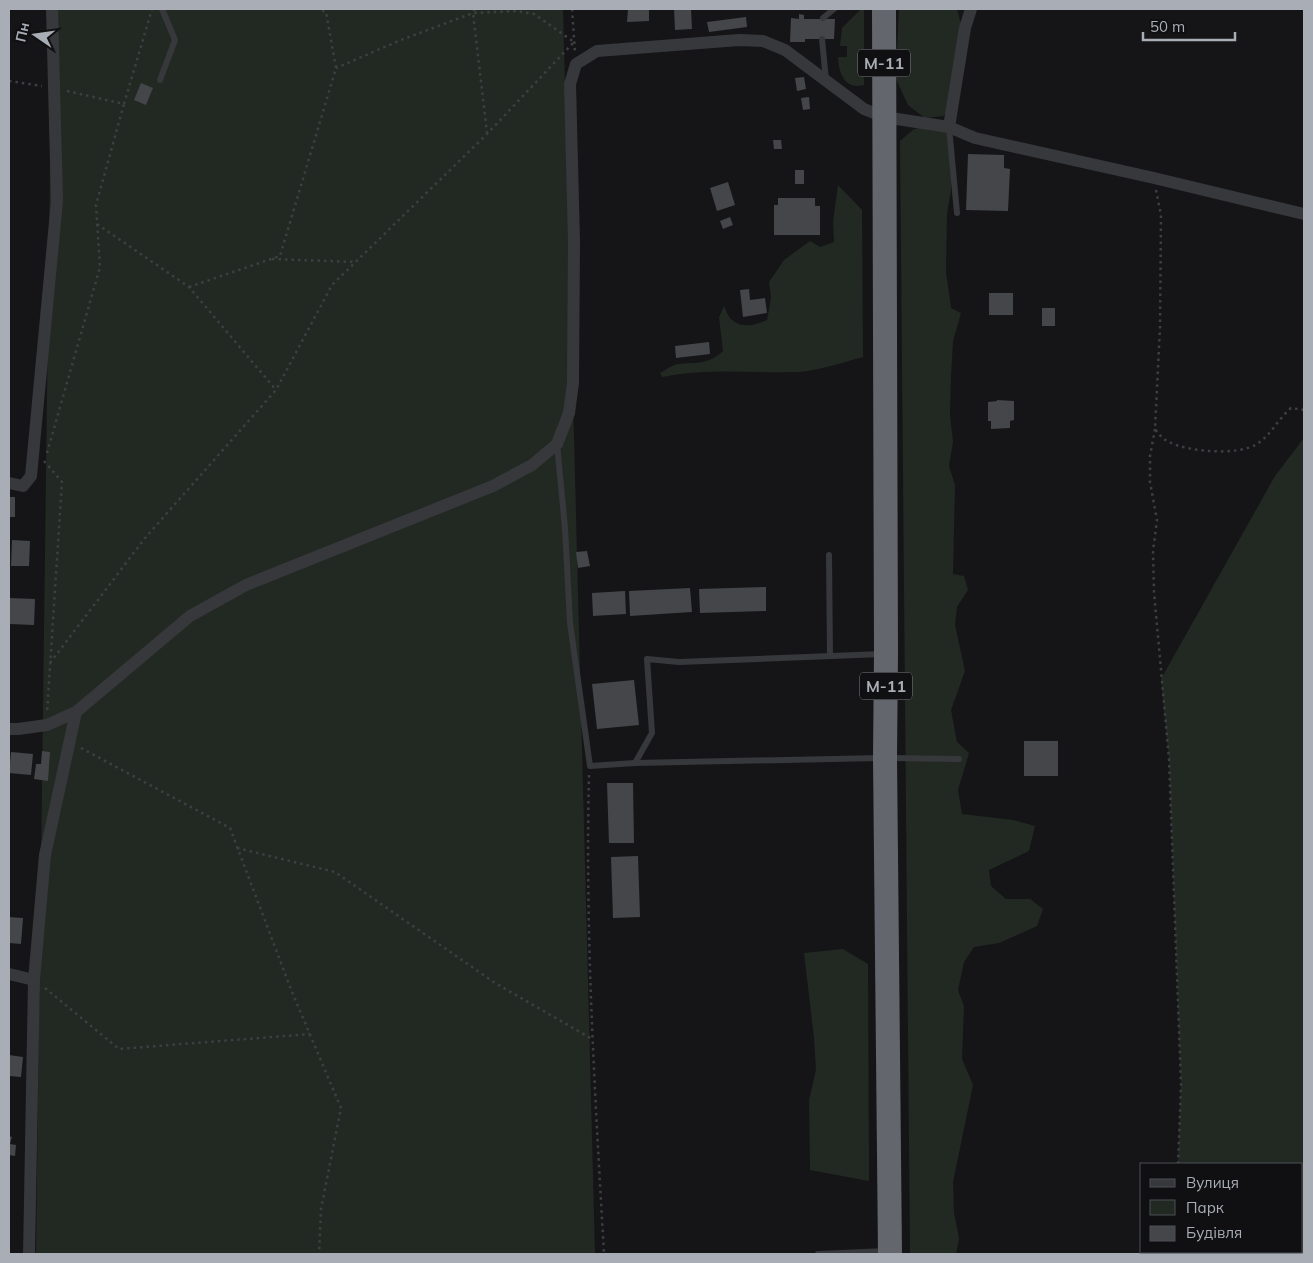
<svg xmlns="http://www.w3.org/2000/svg" width="1313" height="1263" viewBox="0 0 1313 1263" font-family="Mulish,sans-serif">
	<rect width="100%" height="100%" fill="#151517"/>
	<g fill="#222923">
		<polygon points="52,9 563,9 595,1254 36,1254"/>
		<path d="M861,9h3v76c-19,5 -25,-11 -26,-28h9v-11h-7l2,-18z"/>
		<polygon points="899,9 957,9 965,40 956,109 943,116 925,118 908,105 896,79"/>
		<polygon points="926,127 943,128 953,138 951,190 947,214 946,272 951,308 961,313 953,341 951,377 950,415 953,442 949,466 955,485 953,574 964,576 968,590 957,607 955,625 965,671 951,710 957,742 969,753 958,790 962,814 1013,820 1035,826 1029,851 989,870 991,886 1006,899 1030,899 1043,909 1037,926 999,943 974,947 964,962 958,990 964,1006 962,1059 973,1085 953,1182 954,1213 959,1238 956,1254 910,1254 900,141 914,129"/>
		<path d="M838,185l24,25 1,147c-19,5 -49,15 -67,15 -45,1 -89,-4 -134,5l-2,-4c6,-3 12,-8 18,-9 19,-2 30,1 45,-13l-4,-34 5,-11c2,4 4,11 8,14 11,9 24,5 35,0l4,-22 -2,-16 15,-22 26,-19 10,6 14,-5 -1,-20z"/>
		<polygon points="1304,438 1304,1254 1170,1254 1171,1252 1302,1252 1302,1164 1178,1164 1181,1085 1169,759 1161,679 1275,476"/>
		<polygon points="843,949 868,964 869,1181 810,1170 809,1100 816,1070 814,1038 804,953"/>
	</g>
	<g fill="#44464a">
		<polygon points="628,9 649,9 649,21 627,22"/>
		<polygon points="674,9 691,9 692,29 675,30"/>
		<polygon points="799,14 804,15 804,19 835,19 834,39 805,39 805,42 790,42 791,18 799,19"/>
		<polygon points="746,17 747,27 709,32 707,22"/>
		<polygon points="804,77 806,89 797,91 795,78"/>
		<polygon points="141,83 153,88 146,105 134,100"/>
		<polygon points="809,97 810,109 803,110 801,98"/>
		<polygon points="773,140 781,140 782,149 774,149"/>
		<polygon points="968,154 1004,155 1004,168 1010,169 1008,211 966,210"/>
		<rect x="795" y="170" width="9" height="14"/>
		<polygon points="728,182 735,205 717,211 710,188"/>
		<polygon points="778,198 815,198 815,206 820,206 820,235 774,235 774,205 778,205"/>
		<polygon points="730,217 733,225 723,229 720,221"/>
		<polygon points="749,289 750,300 765,298 767,313 743,317 740,290"/>
		<rect x="989" y="293" width="24" height="22"/>
		<rect x="1042" y="308" width="13" height="18"/>
		<polygon points="709,342 710,354 676,358 675,346"/>
		<polygon points="997,400 1014,401 1014,420 1010,421 1010,428 991,429 991,421 988,421 988,402 997,401"/>
		<rect x="9" y="497" width="6" height="20"/>
		<polygon points="12,540 30,541 29,566 11,566"/>
		<polygon points="587,551 590,566 578,568 576,552"/>
		<polygon points="766,587 766,611 700,613 699,589"/>
		<polygon points="690,588 692,612 630,616 629,591"/>
		<polygon points="625,591 626,614 593,616 592,593"/>
		<polygon points="9,598 35,599 34,625 9,624"/>
		<polygon points="634,680 639,725 597,729 592,684"/>
		<rect x="1024" y="741" width="34" height="35"/>
		<polygon points="42,751 50,752 48,781 34,779 36,764 41,764"/>
		<polygon points="11,752 33,754 31,775 9,773"/>
		<polygon points="607,783 633,783 634,843 609,843"/>
		<polygon points="638,856 640,917 613,918 611,857"/>
		<polygon points="9,917 23,918 21,944 9,943"/>
		<polygon points="9,1055 23,1057 21,1077 9,1076"/>
		<polygon points="9,1136 12,1137 10,1144 16,1145 15,1156 9,1155"/>
	</g>
	<g fill="none" stroke-linecap="round" stroke-linejoin="round">
		<g stroke="#3d3f42" stroke-width="2.5" stroke-dasharray="2.5 4" stroke-linecap="butt">
			<polyline points="475,9 473,13 487,133"/>
			<polyline points="572,9 575,52"/>
			<polyline points="9,81 42,86"/>
			<polyline points="67,91 124,104 152,9"/>
			<path d="M1156,190l5,25 -1,112 -5,102c4,6 8,10 14,13 19,10 69,14 88,2 14,-9 21,-25 34,-36l13,2"/>
			<polyline points="97,224 189,287 276,390"/>
			<polyline points="272,259 356,262"/>
			<polyline points="189,287 280,256 336,68 326,12 319,9"/>
			<polyline points="1155,429 1150,456 1150,482 1157,520 1153,551 1154,592 1169,759 1181,1085 1178,1164"/>
			<polyline points="47,453 100,267 96,205 124,104"/>
			<polyline points="44,461 62,482 47,713"/>
			<polyline points="50,663 145,538 276,390 332,285 487,134 574,42 534,14 516,11 473,13 401,40 336,68"/>
			<polyline points="81,748 230,828 292,992 341,1108 321,1209 319,1254"/>
			<path d="M589,775c-4,160 6,320 15,479"/>
			<polyline points="237,848 335,872 495,983 592,1039"/>
			<polyline points="45,988 119,1049 310,1034"/>
			<polyline points="1170,1254 1171,1252"/>
		</g>
		<g stroke="#37383c" stroke-width="6">
			<polyline points="823,18 834,9"/>
			<polyline points="822,39 826,80"/>
			<polyline points="160,80 175,40 162,9"/>
			<polyline points="949,127 957,213"/>
			<polyline points="557,444 565,528 570,623 590,766 635,763 880,758"/>
			<polyline points="829,555 830,656"/>
			<polyline points="890,758 959,759"/>
			<polyline points="635,763 652,733 647,659 679,662 882,654"/>
			<polyline points="818,1254 886,1251"/>
		</g>
		<g stroke="#37383c" stroke-width="12">
			<polyline points="949,127 965,28 971,9"/>
			<polyline points="9,483 23,486 31,476 57,201 52,9"/>
			<polyline points="9,729 18,729 47,725 76,712 190,616 246,585 493,486 532,465 557,444 569,413 573,383 574,241 570,84 576,64 597,51 739,40 763,41 785,50 864,109 884,117 949,127 975,138 1154,178 1304,214"/>
			<polyline points="9,974 34,980"/>
			<polyline points="29,1254 34,980 45,855 76,712"/>
		</g>
		<polyline stroke="#63666c" stroke-width="24" points="884,9 886,654 885,757 890,1254"/>
	</g>
	<g text-anchor="middle" stroke-width="4" stroke-linejoin="round" paint-order="stroke">
		<g fill="#101012" stroke="#7b7e85" stroke-width="1">
			<rect x="858" y="49.5" width="52" height="27" rx="4"/>
			<rect x="860" y="672.5" width="52" height="27" rx="4"/>
		</g>
		<g font-size="16" font-weight="bold" fill="#a9adb6">
			<text x="884" y="69">М-11</text>
			<text x="886" y="692">М-11</text>
		</g>
	</g>
	<rect width="1313" height="1263" fill="none" stroke="#a9adb6" stroke-width="20"/>
	<rect x="1140" y="1163" width="162" height="90" fill="#101012" stroke="#4d4f54"/>
	<rect x="1150" y="1179" width="25" height="8" fill="#37383c" stroke="#4d4f54"/>
	<text x="1186" y="1188" font-size="15" fill="#a9adb6">Вулиця</text>
	<rect x="1150" y="1200" width="25" height="15" fill="#222923" stroke="#4d4f54"/>
	<text x="1186" y="1213" font-size="15" fill="#a9adb6">Парк</text>
	<rect x="1150" y="1226" width="25" height="15" fill="#44464a" stroke="#4d4f54"/>
	<text x="1186" y="1238" font-size="15" fill="#a9adb6">Будівля</text>
	<g transform="translate(35 35) rotate(283)" stroke="#101012" stroke-width="4" paint-order="stroke">
	<path d="M0-4L9 19L0 12L-9 19Z" fill="#a9adb6"/>
	<text y="-8" font-size="14" font-weight="bold" text-anchor="middle" fill="#a9adb6">Пн</text>
	</g>
	<path d="M1143 32v8h92v-8" fill="none" stroke="#a9adb6" stroke-width="2.5"/>
	<text x="1150" y="32" font-size="15" fill="#a9adb6" stroke="#101012" stroke-width="4" paint-order="stroke">50 m</text>
</svg>
